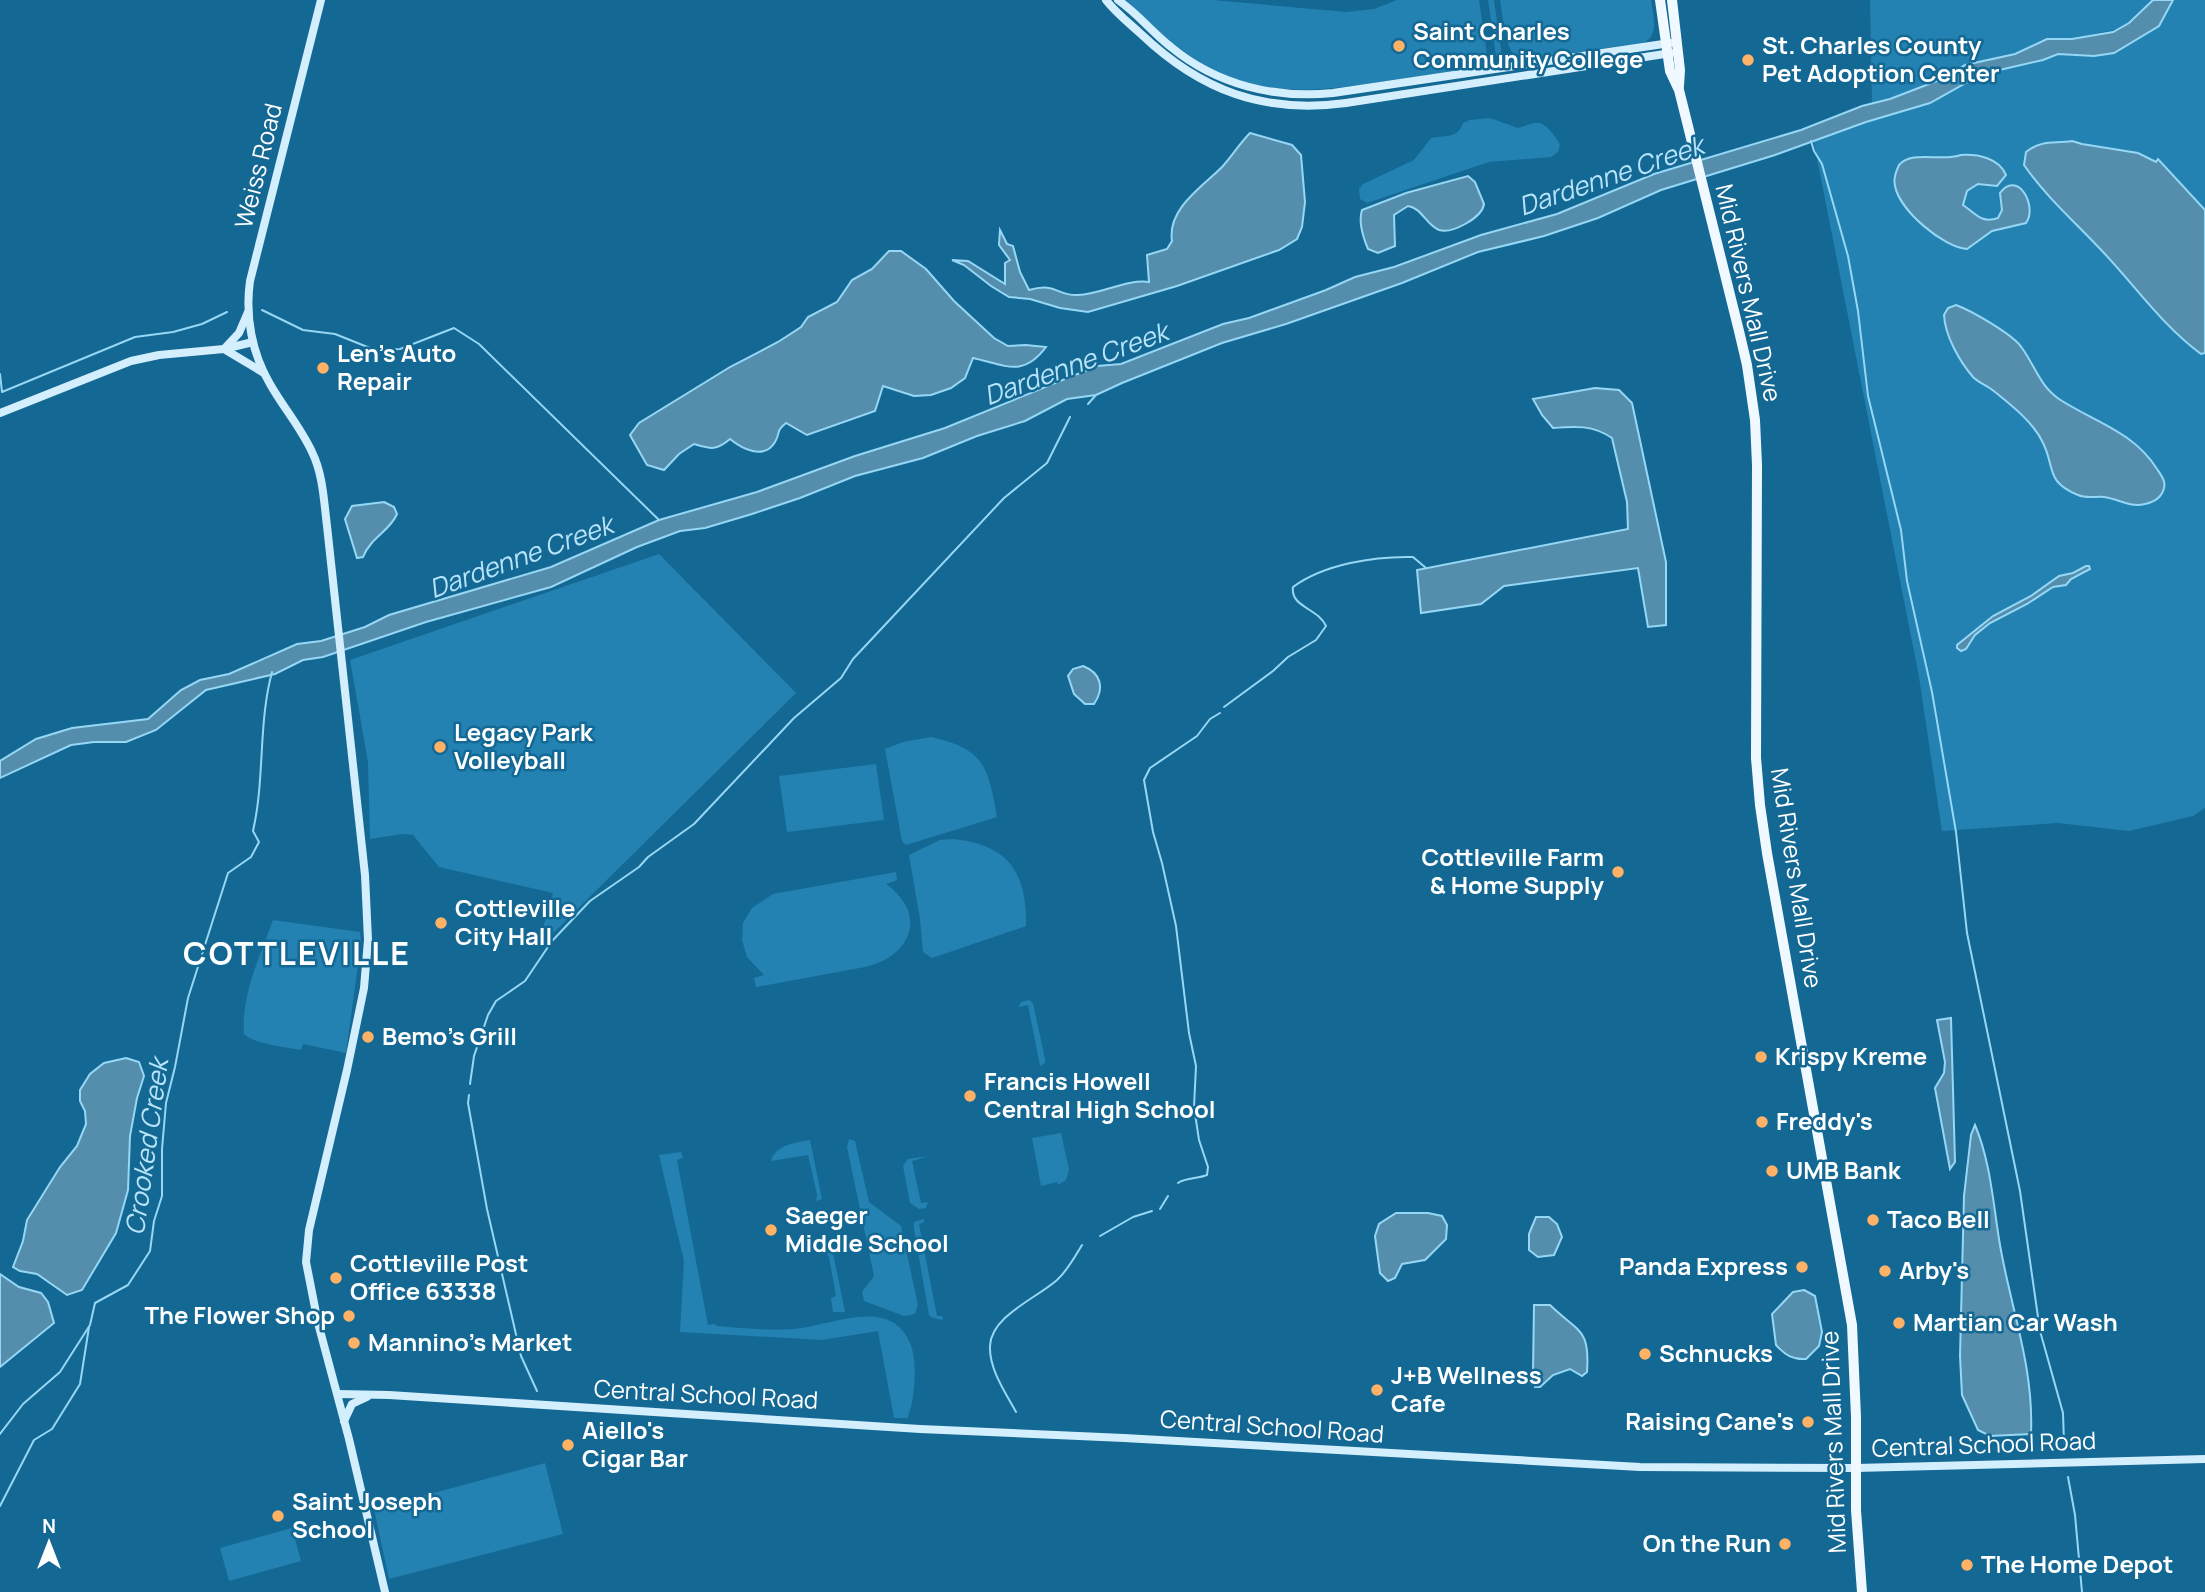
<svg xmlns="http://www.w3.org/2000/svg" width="2205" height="1592" viewBox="0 0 2205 1592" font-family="Manrope,sans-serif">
	<rect width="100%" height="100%" fill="#146894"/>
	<g fill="#2382b1">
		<path d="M1126,0h86l134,12 28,-3 23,-9h82l8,54 -3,8 -8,6c-32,5 -64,9 -96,14 -65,10 -122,16 -181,-20 -28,-17 -50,-40 -73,-62z"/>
		<polygon points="1488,0 1494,0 1502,56 1500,58 1496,56"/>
		<path d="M1500,0h151c2,15 9,36 -8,43l-123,17c-15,-6 -17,-44 -20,-60z"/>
		<polygon points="1870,0 2205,0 2205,808 2193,816 2129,831 2058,823 1942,831 1919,677 1812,133 2000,63 2106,41 2118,29 2072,39 2047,39 2015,54 1965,65 1942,79 1890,99 1872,103"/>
		<path d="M1490,118l28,10c5,-1 11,-4 16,-5 11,-3 21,13 26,21l-2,8 -7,5 -62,5 -122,41 -7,-4 -1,-10 4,-5 51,-24 17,-22c14,-3 27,1 32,-15l7,-3z"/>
		<polygon points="659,554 796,693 537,949 553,893 439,867 413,835 402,834 370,839 368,762 350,660"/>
		<path d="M931,737c54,12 57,30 66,80l-91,28 -4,-4 -17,-92 18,-7z"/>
		<polygon points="876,764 884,820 787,832 779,776"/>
		<path d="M952,839c56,5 75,33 74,87l-94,32 -9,-6 -3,-33 -11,-64 31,-15z"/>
		<path d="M896,872l1,8 -11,4c42,30 26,72 -21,83l-109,20 -2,-9 10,-3 -17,-18 -5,-17 1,-17 9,-15 21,-14z"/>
		<path d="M273,920l87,12 1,11 -15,110 -43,-9 -2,6c-15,-3 -47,-6 -57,-16 -3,-39 16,-78 29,-114z"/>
		<polygon points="1029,1000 1033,1003 1045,1059 1045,1063 1040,1066 1028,1005 1019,1007 1021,1002"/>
		<polygon points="1061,1133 1069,1170 1066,1180 1058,1185 1057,1182 1041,1186 1032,1138"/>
		<polygon points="849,1139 855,1141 869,1202 901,1226 918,1305 915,1314 904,1316 864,1301 862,1292 874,1276 847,1147"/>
		<path d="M810,1140l12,59 -6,2 1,-7 -9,-39 -37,6c5,-17 25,-18 39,-21z"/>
		<path d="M681,1152l2,6 -6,2 31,165 7,-1 2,2c25,2 51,5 76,3 38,-3 97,-34 117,14 7,17 5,42 2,60 -1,5 -3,9 -4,15h-14l-16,-87 -56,9 -142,-8 4,-71 -25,-106z"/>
		<polygon points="929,1156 912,1161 921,1203 928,1202 926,1208 919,1209 910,1203 903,1166 908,1159"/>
		<polygon points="924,1219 924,1222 919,1224 937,1316 942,1316 943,1320 933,1318 929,1315 914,1229 914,1222"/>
		<polygon points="828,1250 828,1253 833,1253 845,1312 833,1312 831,1298 836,1296 829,1257 825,1251"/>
		<polygon points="545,1463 563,1534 389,1579 374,1509"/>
		<polygon points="292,1528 301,1561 229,1581 220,1548"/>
	</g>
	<g fill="#558ead" stroke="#96d7f5" stroke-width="2">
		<polygon points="2153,0 2173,0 2159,26 2114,53 2094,56 2058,54 2043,60 1982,74 1930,103 1866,122 1775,155 1661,190 1598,218 1544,236 1478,252 1402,283 1286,324 1222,343 1122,383 1096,395 1067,399 1025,421 977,436 923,458 855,476 800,498 752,514 705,528 680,531 637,547 551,587 426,622 323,657 303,660 275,674 206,690 156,730 126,742 94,742 71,745 0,778 0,761 36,739 72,728 148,719 181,690 200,680 229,674 297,644 321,641 365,627 389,615 551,567 659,520 757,492 855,456 945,428 1097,366 1121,364 1223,324 1249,318 1326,290 1355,277 1394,267 1481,235 1557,214 1654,174 1801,130 1862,106 1890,99 1942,79 1965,65 2015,54 2047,39 2072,39 2113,32 2129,23"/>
		<path d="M1250,133l42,12 9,10 4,47 -3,25 -5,12 -18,11 -102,36 -89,26 -28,-4 -30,-9 -21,-2 -18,-11 -27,-21 -12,-5 16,1 37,23v-21l5,-3 -11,-15 1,-15 7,14 6,2 7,26 9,18c28,-8 27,6 49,5 24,-1 48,-16 71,-13l-2,-27 20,-6 5,-8c-5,-32 30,-54 50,-74 10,-11 18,-24 28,-34z"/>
		<path d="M2072,141l10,3 56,9 18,9 2,-3 47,51v143l-4,1c-38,-28 -65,-67 -97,-101 -27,-29 -58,-56 -80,-88l2,-13c17,-13 28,-8 46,-11z"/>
		<path d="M1961,155c17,-1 38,3 45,20l-9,11 -19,-2 -11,7 -4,14c12,8 18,19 35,13l4,-8 -2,-17c18,-24 38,14 26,30l-34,8 -25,18c-24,-2 -67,-38 -72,-63 -2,-7 1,-14 4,-21 13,-15 43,-3 62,-10z"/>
		<path d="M1468,176l7,6 9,22c-2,14 -32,30 -45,26 -13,-5 -17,-22 -31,-24l-14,9 1,31 -17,7 -10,-4c-5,-12 -10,-27 -6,-39l44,-17z"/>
		<path d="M889,251h12l25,18 28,32 40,37 14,8 18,-1 20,2c-23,31 -41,18 -73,11l-8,20 -14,10 -20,7 -17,1 -31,-10 -8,25 -68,24 -21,-12c-11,9 -5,9 -11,19 -11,19 -34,6 -45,-3 -14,12 -19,10 -36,5l-15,10 -15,16 -17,-5 -17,-30 9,-12 91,-56 48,-25 23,-15 7,-10 29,-15 15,-22 20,-11z"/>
		<path d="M1956,305c16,6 58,30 66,43 13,18 18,38 37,51 35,23 74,32 98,70 4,6 9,12 7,19 -2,9 -10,14 -19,16 -15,4 -26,-5 -41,-7 -8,-1 -17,2 -26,-2 -34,-14 -22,-28 -36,-54 -9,-19 -31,-36 -47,-49 -7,-6 -16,-9 -22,-15 -13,-15 -28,-41 -29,-62l4,-7z"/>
		<path d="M1595,388l24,2 13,13 34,159v63l-18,2 -10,-59 -134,18 -23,18 -60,9 -4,-43 211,-41 -1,-27 -15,-64c-19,-13 -37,-12 -59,-10l-11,-13 -9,-16z"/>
		<path d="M384,502l10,5 3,7c-7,17 -26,23 -34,43l-6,1 -12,-39 7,-13z"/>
		<polygon points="2086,566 2089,566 2090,569 2071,579 2066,585 2053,587 2027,604 1990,623 1975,635 1966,649 1961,651 1957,648 1957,645 1993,616 2031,596 2059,576 2073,573"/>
		<path d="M1083,666c18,7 22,22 11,38h-9l-11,-10 -6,-18 5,-7z"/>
		<polygon points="1951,1018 1955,1162 1950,1169 1935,1088 1944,1073 1945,1062 1937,1020"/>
		<polygon points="126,1058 139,1062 144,1076 137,1098 130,1136 128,1190 116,1233 82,1290 67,1295 37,1274 20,1271 13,1267 23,1241 27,1220 60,1167 77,1146 86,1124 85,1111 80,1101 80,1090 90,1074 104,1063"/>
		<path d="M1975,1125c16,38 18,79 25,120 11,64 34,122 31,189l-41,2 -12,-6 -16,-35 -2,-39 4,-160 7,-61z"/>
		<polygon points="1396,1213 1428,1213 1442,1216 1447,1225 1446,1239 1425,1260 1402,1264 1395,1278 1388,1281 1380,1273 1375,1236 1379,1224"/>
		<polygon points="1536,1217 1549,1217 1557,1224 1562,1237 1554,1255 1538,1257 1529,1250 1529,1234"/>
		<polygon points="0,1274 19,1287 41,1293 48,1302 54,1323 0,1367"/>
		<path d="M1804,1290l11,6 7,36 -3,14 -13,13c-13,1 -21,-4 -30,-14l-4,-31 21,-22z"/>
		<path d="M1534,1305h16c29,28 40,23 37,67l-5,4 -12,-7 -17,6 -13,12h-5l1,-13 -3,-2z"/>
	</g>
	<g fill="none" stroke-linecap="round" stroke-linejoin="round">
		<g stroke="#96d7f5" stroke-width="2">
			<polyline points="1811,141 1814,151 1822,164 1848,256 1858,311 1868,396 1901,530 1907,581 1932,692 1956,832 1967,933 2020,1191 2040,1331 2063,1413 2064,1443"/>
			<polyline points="262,310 303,330 335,334 375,350 400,349 454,328 479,344 659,520"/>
			<polyline points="0,374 2,392 135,337 173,332 202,324 227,312"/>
			<polyline points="1088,404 1096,395"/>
			<path d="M1224,707l49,-36 15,-14 28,-17 10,-14c-8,-18 -36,-19 -33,-39 31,-23 82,-31 120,-30l13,11"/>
			<polyline points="470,1084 474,1056 488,1015 496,1001 525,981 552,941 590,901 639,867 648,857 694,824 794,718 841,678 853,659 1004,498 1047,463 1070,417"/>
			<polyline points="469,1095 468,1103 487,1209 521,1356 537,1391"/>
			<path d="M1178,1183c8,-6 20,-4 29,-8l1,-8 -9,-27 -5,-33 2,-41 -7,-33 -13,-107 -14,-63 -9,-31 -9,-52 6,-12 47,-32 13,-17 10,-6"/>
			<polyline points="1160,1209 1168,1196"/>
			<polyline points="1100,1236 1133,1217 1152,1211"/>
			<path d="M1016,1412c-11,-20 -27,-43 -26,-66 1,-30 47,-48 67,-66 11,-10 17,-22 25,-35"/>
			<path d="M0,1434l23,-30 37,-32 30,-47 5,-22 33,-18 22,-34 4,-30 8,-25v-47l4,-46 9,-36 13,-69 40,-125 23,-16 8,-15 -6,-11c12,-52 5,-107 19,-159"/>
			<polyline points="2068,1477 2075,1515 2082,1592"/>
			<polyline points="0,1506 34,1440 52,1429 80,1384 89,1327"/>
		</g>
		<g stroke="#d3eefc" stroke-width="8">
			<path d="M321,0l-71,281c-5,35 2,73 20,103 13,23 31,44 42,68 11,22 12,50 15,74l38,349 3,65 -4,48 -17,82 -38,160 -3,32 12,61 31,116 36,153"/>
			<path d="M1106,0c10,13 23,23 35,34 60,57 123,80 205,69l325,-50"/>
			<path d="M1118,0c19,13 34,32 53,47 46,38 104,52 162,46l337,-50"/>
			<polyline points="225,348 239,333 248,312"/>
			<polyline points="224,349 264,373"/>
			<polyline points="0,413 131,361 159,355 224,349 253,342"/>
			<polyline points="338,1394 389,1395 920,1429 1124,1438 1640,1467 1856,1468 2205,1459"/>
			<polyline points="344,1421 352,1404 367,1397"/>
		</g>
		<g stroke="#eff9ff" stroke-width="10">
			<polyline points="1660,0 1670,71 1679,90 1739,331 1747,365 1755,420 1757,465 1756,758 1760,805 1767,853 1852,1325 1856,1417 1856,1510 1862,1592"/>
			<polyline points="1672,0 1680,70 1679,86"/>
		</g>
	</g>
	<g fill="#ffb165" stroke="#146894" stroke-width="2.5">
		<circle cx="1399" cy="46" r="7"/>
		<circle cx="1748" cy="60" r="7"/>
		<circle cx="323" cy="368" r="7"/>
		<circle cx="440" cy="747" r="7"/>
		<circle cx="1618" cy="872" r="7"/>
		<circle cx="441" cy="923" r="7"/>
		<circle cx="368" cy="1037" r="7"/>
		<circle cx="1761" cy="1057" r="7"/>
		<circle cx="970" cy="1096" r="7"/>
		<circle cx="1762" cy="1122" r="7"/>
		<circle cx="1772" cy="1171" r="7"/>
		<circle cx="1873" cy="1220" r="7"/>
		<circle cx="771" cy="1230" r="7"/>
		<circle cx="1802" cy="1267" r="7"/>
		<circle cx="1885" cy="1271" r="7"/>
		<circle cx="336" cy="1278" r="7"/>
		<circle cx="349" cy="1316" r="7"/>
		<circle cx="1899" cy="1323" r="7"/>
		<circle cx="354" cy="1343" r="7"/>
		<circle cx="1645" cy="1354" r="7"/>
		<circle cx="1377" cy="1390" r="7"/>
		<circle cx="1808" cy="1422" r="7"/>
		<circle cx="568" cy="1445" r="7"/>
		<circle cx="278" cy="1516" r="7"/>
		<circle cx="1785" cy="1544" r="7"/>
		<circle cx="1967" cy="1565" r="7"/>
	</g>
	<g text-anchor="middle" stroke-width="5" stroke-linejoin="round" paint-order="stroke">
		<g font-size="24" font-weight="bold" fill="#fff" stroke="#146894" text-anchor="start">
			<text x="1413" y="40">Saint Charles<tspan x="1413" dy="28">Community College</tspan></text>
			<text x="1762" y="54">St. Charles County<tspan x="1762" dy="28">Pet Adoption Center</tspan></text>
			<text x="337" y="362">Len's Auto<tspan x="337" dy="28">Repair</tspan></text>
			<text x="454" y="741">Legacy Park<tspan x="454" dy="28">Volleyball</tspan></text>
			<text x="1604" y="866" text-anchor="end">Cottleville Farm<tspan x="1604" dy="28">&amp; Home Supply</tspan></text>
			<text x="455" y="917">Cottleville<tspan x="455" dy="28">City Hall</tspan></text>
			<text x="382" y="1045">Bemo's Grill</text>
			<text x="1775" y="1065">Krispy Kreme</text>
			<text x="984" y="1090">Francis Howell<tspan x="984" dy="28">Central High School</tspan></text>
			<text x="1776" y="1130">Freddy's</text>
			<text x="1786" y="1179">UMB Bank</text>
			<text x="785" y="1224">Saeger<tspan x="785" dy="28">Middle School</tspan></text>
			<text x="1887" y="1228">Taco Bell</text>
			<text x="350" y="1272">Cottleville Post<tspan x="350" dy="28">Office 63338</tspan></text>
			<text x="1788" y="1275" text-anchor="end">Panda Express</text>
			<text x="1899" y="1279">Arby's</text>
			<text x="335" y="1324" text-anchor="end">The Flower Shop</text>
			<text x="1913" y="1331">Martian Car Wash</text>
			<text x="368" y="1351">Mannino's Market</text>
			<text x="1659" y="1362">Schnucks</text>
			<text x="1391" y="1384">J+B Wellness<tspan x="1391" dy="28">Cafe</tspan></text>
			<text x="1794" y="1430" text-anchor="end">Raising Cane's</text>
			<text x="582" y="1439">Aiello's<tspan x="582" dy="28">Cigar Bar</tspan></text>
			<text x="292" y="1510">Saint Joseph<tspan x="292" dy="28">School</tspan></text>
			<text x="1771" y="1552" text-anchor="end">On the Run</text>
			<text x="1981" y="1573">The Home Depot</text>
		</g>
		<g font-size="24" fill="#fff" stroke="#146894">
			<text transform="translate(259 166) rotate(-76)" y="8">Weiss Road</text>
			<text transform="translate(1748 293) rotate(77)" y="8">Mid Rivers Mall Drive</text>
			<text transform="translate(1796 878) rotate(81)" y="8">Mid Rivers Mall Drive</text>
			<text transform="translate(706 1395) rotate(3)" y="8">Central School Road</text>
			<text transform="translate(1272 1427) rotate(4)" y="8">Central School Road</text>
			<text transform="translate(1834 1442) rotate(-92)" y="8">Mid Rivers Mall Drive</text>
			<text transform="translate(1984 1445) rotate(-2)" y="8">Central School Road</text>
		</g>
		<g font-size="26" font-style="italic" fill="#b8e4fa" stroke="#146894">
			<text transform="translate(1611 176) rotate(-19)" y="9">Dardenne Creek</text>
			<text transform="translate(1076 364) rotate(-20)" y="9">Dardenne Creek</text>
			<text transform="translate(521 557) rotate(-20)" y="9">Dardenne Creek</text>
			<text transform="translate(147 1147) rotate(-82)" y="9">Crooked Creek</text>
		</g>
		<g font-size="32" font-weight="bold" letter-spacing="2" fill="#fff" stroke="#146894">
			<text x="297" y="965">COTTLEVILLE</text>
		</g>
	</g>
	<g transform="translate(49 1543)" stroke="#146894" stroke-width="5" paint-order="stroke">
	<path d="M0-5L12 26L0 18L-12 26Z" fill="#ffffff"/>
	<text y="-10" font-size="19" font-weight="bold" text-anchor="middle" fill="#ffffff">N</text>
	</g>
</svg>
